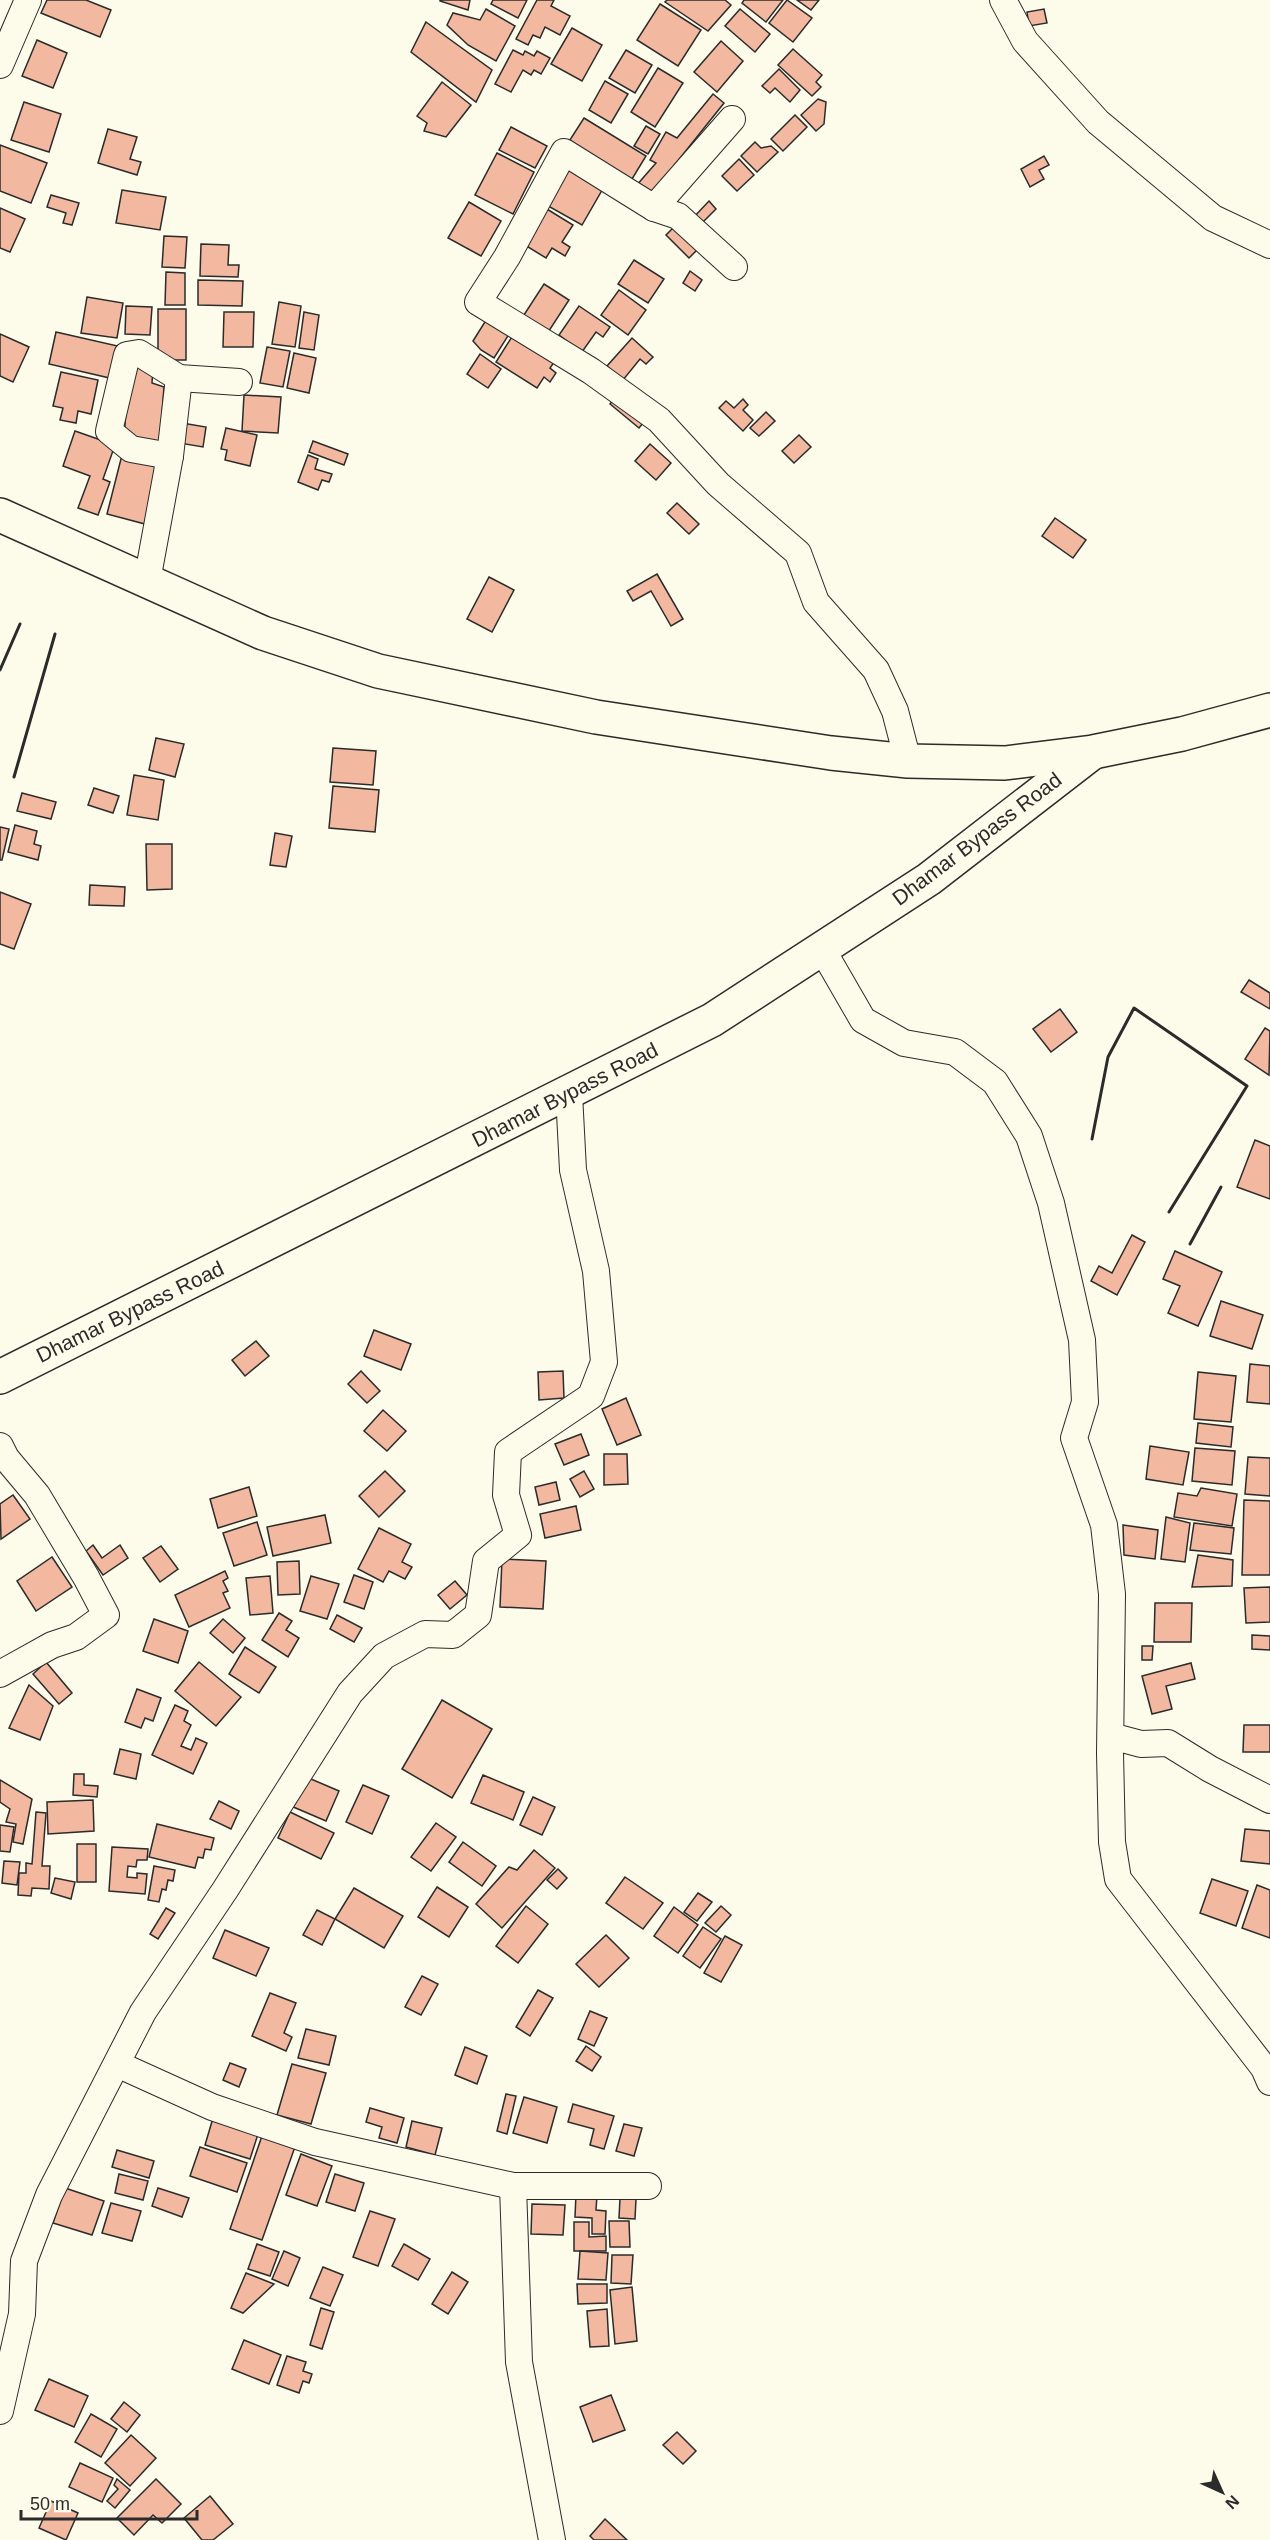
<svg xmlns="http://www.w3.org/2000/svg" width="1270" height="2540" viewBox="0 0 1270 2540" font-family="Arial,sans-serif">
	<rect width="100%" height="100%" fill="#fdfbea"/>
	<g fill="#f2b8a0" stroke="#2b2b2b" stroke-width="1.5">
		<polygon points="47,0 86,0 111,10 100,37 41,13"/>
		<polygon points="440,0 470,0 468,10 440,1"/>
		<polygon points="493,0 527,0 518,18 491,4"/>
		<polygon points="537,0 554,0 551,6 570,16 560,35 545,27 540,38 533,35 528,45 516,39"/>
		<polygon points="667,0 725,0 731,5 708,31 665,2"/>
		<polygon points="744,0 783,0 766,22 742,3"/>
		<polygon points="787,0 812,18 793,42 769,23"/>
		<polygon points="797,0 819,0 811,10"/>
		<polygon points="660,4 701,30 678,66 637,40"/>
		<polygon points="486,9 515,26 496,61 468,45 447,25 453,13 480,20"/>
		<polygon points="740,9 770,34 755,52 725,26"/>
		<polygon points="1044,9 1047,23 1029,26 1027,12"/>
		<polygon points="426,22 492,70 476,102 411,52"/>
		<polygon points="572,28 602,45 582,81 551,64"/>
		<polygon points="37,40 67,53 53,88 22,76"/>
		<polygon points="721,41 743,61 717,92 694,72"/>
		<polygon points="793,49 822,75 816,82 821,87 812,96 778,65"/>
		<polygon points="513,50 523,55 525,51 534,56 537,51 550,58 541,74 534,70 531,75 523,70 511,92 495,84"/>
		<polygon points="626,50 652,65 635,93 609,78"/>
		<polygon points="658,68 683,83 655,127 631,112"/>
		<polygon points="779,69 800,90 790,102 775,88 770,93 762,86"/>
		<polygon points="605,81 628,94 611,123 589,110"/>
		<polygon points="442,82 471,105 446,137 424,131 427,123 417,116"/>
		<polygon points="713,94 724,103 649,197 636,186 656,163 650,160 666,132 677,138"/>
		<polygon points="818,99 826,102 824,124 816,131 801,115"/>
		<polygon points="24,102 61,114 49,152 11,140"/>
		<polygon points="795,115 807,127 783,151 771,139"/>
		<polygon points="584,118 646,156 629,184 566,146"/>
		<polygon points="646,126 660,134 648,154 634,146"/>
		<polygon points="511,127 547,146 535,168 499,150"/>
		<polygon points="108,129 137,137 130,159 141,162 137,175 98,163"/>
		<polygon points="755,142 761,148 771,146 778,152 757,172 741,156"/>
		<polygon points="0,145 47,163 31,203 0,191"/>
		<polygon points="497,153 534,172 513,214 475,195"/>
		<polygon points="1044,156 1049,165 1039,170 1044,179 1030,187 1021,169"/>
		<polygon points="739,159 754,175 737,191 722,176"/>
		<polygon points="565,161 605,185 582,225 541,202"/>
		<polygon points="122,190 166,197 160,230 116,223"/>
		<polygon points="51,195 79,203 72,225 63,223 66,213 47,207"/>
		<polygon points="709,201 716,209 698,227 691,220"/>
		<polygon points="469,202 501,221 481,256 448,238"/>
		<polygon points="542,206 573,225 562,242 570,247 565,256 552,248 546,258 520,242"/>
		<polygon points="0,208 25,219 10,252 0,248"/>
		<polygon points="676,225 699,248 689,258 666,235"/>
		<polygon points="164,236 187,237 185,268 162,267"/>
		<polygon points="201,244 229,245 228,265 239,265 238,277 200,276"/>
		<polygon points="634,260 664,279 648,303 618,284"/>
		<polygon points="690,271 702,280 695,291 683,283"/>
		<polygon points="166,272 185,273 185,305 165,305"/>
		<polygon points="198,280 243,281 242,306 198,305"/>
		<polygon points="544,284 569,300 545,337 520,321"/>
		<polygon points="619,290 646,310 628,335 601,315"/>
		<polygon points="87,297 123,303 117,338 81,333"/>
		<polygon points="279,302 301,306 295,347 272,344"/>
		<polygon points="126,306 152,307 150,335 125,334"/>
		<polygon points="579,306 610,327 603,337 596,332 582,352 559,335"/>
		<rect x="158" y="309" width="28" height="51"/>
		<polygon points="224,312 254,312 253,347 223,347"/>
		<polygon points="304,312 319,315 314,350 299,348"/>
		<polygon points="488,317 511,331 494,358 481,350 473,341"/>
		<polygon points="56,332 122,347 114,379 49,364"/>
		<polygon points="515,332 557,358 550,368 556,373 550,382 544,377 537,388 496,362"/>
		<polygon points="0,334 29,347 13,382 0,376"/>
		<polygon points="632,338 653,357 646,364 640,359 623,380 607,366"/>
		<polygon points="267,347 290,351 283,387 260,383"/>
		<polygon points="294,353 316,358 309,393 287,388"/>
		<polygon points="480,354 501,369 488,388 467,374"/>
		<polygon points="129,366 153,368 152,383 164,387 160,442 124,440"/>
		<polygon points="61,372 98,380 91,414 78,411 76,423 60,420 63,408 53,406"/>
		<polygon points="618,394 647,418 639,428 610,404"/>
		<polygon points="244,395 281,397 278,433 242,431"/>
		<polygon points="743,399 748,405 743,410 753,420 743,431 719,408 726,401 734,408"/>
		<polygon points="766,412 775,421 759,436 750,428"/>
		<polygon points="182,423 206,427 203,447 179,443"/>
		<polygon points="226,428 257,435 250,466 225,460 227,450 221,449"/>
		<polygon points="75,431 115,445 103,479 110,482 98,515 78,508 90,476 63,466"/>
		<polygon points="799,435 811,447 794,463 782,451"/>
		<polygon points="313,441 348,454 344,465 309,452"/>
		<polygon points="650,444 671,463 656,480 635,461"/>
		<polygon points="122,455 160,465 145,524 107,514"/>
		<polygon points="308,455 318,459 315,469 332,474 329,482 322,480 318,490 298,482"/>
		<polygon points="677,503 699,524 689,534 667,513"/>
		<polygon points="1055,518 1086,540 1073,558 1042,536"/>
		<polygon points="657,574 683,619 671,626 651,591 633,601 627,591"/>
		<polygon points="489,577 514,590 492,632 467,619"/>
		<polygon points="156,738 184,744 175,777 149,770"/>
		<polygon points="333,748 376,751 373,785 330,782"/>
		<polygon points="134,775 164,780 158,820 127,815"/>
		<polygon points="333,786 379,790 375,832 329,828"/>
		<polygon points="94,788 119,796 113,813 88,805"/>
		<polygon points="22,793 56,802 51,819 17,811"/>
		<polygon points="15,825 37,831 34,844 41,846 38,860 8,852"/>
		<polygon points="0,827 9,829 2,860 0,860"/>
		<polygon points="275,833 292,836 286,867 270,865"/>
		<polygon points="146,844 172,844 172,889 147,890"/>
		<polygon points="90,885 125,887 124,906 89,905"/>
		<polygon points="0,892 31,904 14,949 0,944"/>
		<polygon points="1249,980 1270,993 1270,1009 1241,992"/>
		<polygon points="1060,1009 1077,1032 1051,1052 1033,1029"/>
		<polygon points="1265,1028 1270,1031 1269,1075 1245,1059"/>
		<polygon points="1255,1140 1270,1146 1270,1199 1237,1187"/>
		<polygon points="1132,1235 1145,1242 1117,1295 1091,1281 1099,1266 1112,1273"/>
		<polygon points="1175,1251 1222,1272 1198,1326 1168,1313 1180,1286 1163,1279"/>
		<polygon points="1221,1301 1263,1315 1252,1349 1210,1336"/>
		<polygon points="374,1330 411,1344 401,1370 364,1356"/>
		<polygon points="256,1341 269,1356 245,1376 232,1360"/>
		<polygon points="1250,1364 1270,1366 1270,1404 1247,1402"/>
		<polygon points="361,1371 380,1391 367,1403 348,1384"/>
		<polygon points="563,1371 564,1398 539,1400 538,1372"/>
		<polygon points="1198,1372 1236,1376 1231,1422 1194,1419"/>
		<polygon points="626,1398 641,1435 617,1445 602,1409"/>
		<polygon points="383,1410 406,1431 387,1451 364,1431"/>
		<polygon points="1198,1423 1233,1427 1231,1447 1196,1443"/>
		<polygon points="581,1434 589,1455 564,1465 555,1444"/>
		<polygon points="1150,1446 1189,1452 1183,1485 1146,1479"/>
		<polygon points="1195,1448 1235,1451 1232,1485 1192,1481"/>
		<polygon points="604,1454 627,1454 628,1484 604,1485"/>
		<polygon points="1248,1457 1270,1458 1270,1496 1245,1494"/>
		<polygon points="385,1471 405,1491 379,1517 359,1496"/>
		<polygon points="584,1471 594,1489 580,1497 570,1479"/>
		<polygon points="556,1482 560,1500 539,1505 535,1487"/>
		<polygon points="249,1487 257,1516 218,1528 210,1499"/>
		<polygon points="1201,1488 1237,1494 1232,1526 1174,1517 1178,1493 1197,1496"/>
		<polygon points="13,1495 30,1519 1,1539 0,1504"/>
		<polygon points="1244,1500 1270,1501 1270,1575 1242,1575"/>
		<polygon points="576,1506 581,1530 545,1538 540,1514"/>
		<polygon points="325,1515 331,1543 273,1556 267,1527"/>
		<polygon points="1166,1517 1190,1523 1185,1562 1161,1559"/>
		<polygon points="257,1522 267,1555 234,1566 223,1533"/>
		<polygon points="1194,1523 1234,1528 1231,1554 1190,1550"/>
		<polygon points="1123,1525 1158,1530 1155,1559 1124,1555"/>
		<polygon points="379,1528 411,1544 402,1562 412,1567 405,1579 389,1571 383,1582 358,1569"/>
		<polygon points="93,1545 102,1558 120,1545 128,1558 103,1575 86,1551"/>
		<polygon points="161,1546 178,1569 160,1582 143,1558"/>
		<polygon points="1198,1555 1233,1560 1232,1586 1192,1587"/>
		<polygon points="52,1557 72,1587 36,1611 17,1581"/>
		<polygon points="502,1559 546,1561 543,1609 500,1607"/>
		<polygon points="299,1561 300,1594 278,1595 277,1562"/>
		<polygon points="225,1571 228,1578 223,1581 228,1591 223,1593 230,1608 189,1627 175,1595"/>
		<polygon points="354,1575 373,1582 364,1609 344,1602"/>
		<polygon points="270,1576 273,1613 250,1615 246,1578"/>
		<polygon points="311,1576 339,1584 327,1619 300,1611"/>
		<polygon points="455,1581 467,1595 450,1609 438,1595"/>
		<polygon points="1270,1587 1270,1622 1246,1623 1244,1588"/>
		<polygon points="1155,1603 1192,1603 1191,1642 1154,1642"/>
		<polygon points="279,1613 292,1621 286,1630 299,1638 288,1657 262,1640"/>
		<polygon points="337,1615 362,1628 354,1642 330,1629"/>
		<polygon points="154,1619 188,1631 178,1663 143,1651"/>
		<polygon points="223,1619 245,1638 233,1653 210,1633"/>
		<polygon points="1252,1635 1270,1636 1270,1650 1252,1649"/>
		<polygon points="1142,1646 1153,1646 1152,1660 1142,1660"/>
		<polygon points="245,1647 276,1667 259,1693 229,1674"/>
		<polygon points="46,1662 72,1693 59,1704 33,1674"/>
		<polygon points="199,1662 241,1697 216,1726 175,1691"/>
		<polygon points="1191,1663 1195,1679 1166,1686 1172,1709 1152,1714 1142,1676"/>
		<polygon points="29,1685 53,1706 40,1740 9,1728"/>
		<polygon points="137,1689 161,1698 153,1721 145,1718 141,1728 125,1722"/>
		<polygon points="442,1700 492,1729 452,1798 402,1769"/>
		<polygon points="175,1705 188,1711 184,1721 191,1725 181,1746 191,1750 196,1738 207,1743 193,1774 152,1755"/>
		<polygon points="1244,1725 1270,1725 1270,1752 1243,1752"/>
		<polygon points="120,1749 141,1754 136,1779 114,1774"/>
		<polygon points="74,1774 84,1774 84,1785 98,1786 97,1797 73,1795"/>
		<polygon points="483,1775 524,1792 513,1820 471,1803"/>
		<polygon points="304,1776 339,1791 326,1821 291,1806"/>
		<polygon points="0,1780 32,1799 23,1844 13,1842 16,1824 6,1822 10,1809 0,1802"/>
		<polygon points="363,1785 389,1796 372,1834 346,1822"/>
		<polygon points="533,1797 555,1807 542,1835 520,1825"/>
		<polygon points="93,1800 94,1831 48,1834 47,1802"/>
		<polygon points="219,1801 239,1811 231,1829 210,1819"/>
		<polygon points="36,1812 46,1813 42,1866 50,1866 49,1889 32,1888 31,1896 18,1895 19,1873 26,1873 26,1863 32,1864"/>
		<polygon points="290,1812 334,1833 321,1859 278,1838"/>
		<polygon points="436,1823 456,1837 431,1871 411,1857"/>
		<polygon points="157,1824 214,1838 211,1850 205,1849 203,1858 198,1857 195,1868 149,1857"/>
		<polygon points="0,1825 14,1827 10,1852 0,1851"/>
		<polygon points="1245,1829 1270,1831 1270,1864 1241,1861"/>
		<polygon points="463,1842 496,1866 482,1886 449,1862"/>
		<rect x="77" y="1844" width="19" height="38"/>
		<polygon points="112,1847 148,1849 147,1860 137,1860 136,1867 128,1866 127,1877 137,1878 137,1873 147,1874 145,1894 109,1891"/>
		<polygon points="534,1850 555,1868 502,1928 476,1904 509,1867 517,1870"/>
		<polygon points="4,1861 20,1862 17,1885 2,1883"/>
		<polygon points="154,1866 175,1870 173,1881 168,1880 166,1890 162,1889 159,1902 148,1900"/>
		<polygon points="558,1869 567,1878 557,1889 547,1880"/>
		<polygon points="625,1877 663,1903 643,1929 606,1903"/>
		<polygon points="55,1878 75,1882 71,1899 51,1893"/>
		<polygon points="1212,1879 1248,1891 1236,1926 1200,1913"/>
		<polygon points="1257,1885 1270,1890 1270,1938 1242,1928"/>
		<polygon points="437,1887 468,1907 449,1937 418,1917"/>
		<polygon points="354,1888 403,1916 384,1948 335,1919"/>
		<polygon points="698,1893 712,1902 697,1921 684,1912"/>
		<polygon points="526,1906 548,1924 518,1963 496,1946"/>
		<polygon points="721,1906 731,1915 716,1932 705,1923"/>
		<polygon points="674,1907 698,1925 678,1953 654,1936"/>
		<polygon points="166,1908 175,1913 158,1939 150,1934"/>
		<polygon points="317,1910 335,1919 322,1945 303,1935"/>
		<polygon points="703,1927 721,1939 700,1968 683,1956"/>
		<polygon points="225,1930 269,1948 256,1976 213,1958"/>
		<polygon points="606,1935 629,1958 599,1987 576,1964"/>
		<polygon points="725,1936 742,1945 721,1982 704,1973"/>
		<polygon points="422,1976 438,1984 421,2015 405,2007"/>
		<polygon points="538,1990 553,1998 530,2036 516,2027"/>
		<polygon points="270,1993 296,2003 284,2033 292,2037 286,2051 252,2036"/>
		<polygon points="590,2011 607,2018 594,2046 578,2039"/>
		<polygon points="306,2029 336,2036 329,2065 298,2058"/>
		<polygon points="586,2046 601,2057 592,2071 576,2061"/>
		<polygon points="465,2047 487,2056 477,2084 455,2075"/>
		<polygon points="230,2063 246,2069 239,2087 223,2080"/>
		<polygon points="292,2064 326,2073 311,2124 277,2115"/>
		<polygon points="506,2094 516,2096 507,2134 497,2131"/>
		<polygon points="524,2097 557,2107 547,2143 513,2133"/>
		<polygon points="573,2104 614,2116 604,2149 590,2145 594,2129 568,2122"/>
		<polygon points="370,2108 404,2118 397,2143 379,2138 382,2127 366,2122"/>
		<polygon points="213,2118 259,2131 250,2159 205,2145"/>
		<polygon points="412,2121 442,2128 435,2155 406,2147"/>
		<polygon points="624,2124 642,2128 634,2156 616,2151"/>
		<polygon points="263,2133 296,2144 262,2240 230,2229"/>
		<polygon points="200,2147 247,2163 237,2192 190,2176"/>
		<polygon points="117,2150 154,2161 149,2178 112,2167"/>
		<polygon points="301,2154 332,2166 317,2206 286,2195"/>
		<polygon points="119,2174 148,2181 143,2200 115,2193"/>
		<polygon points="335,2174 364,2183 355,2211 326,2202"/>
		<polygon points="65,2188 104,2201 92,2235 53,2223"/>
		<polygon points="158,2188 189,2198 182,2217 152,2206"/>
		<polygon points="576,2194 597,2195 596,2210 606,2211 605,2234 592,2234 592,2218 575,2217"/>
		<polygon points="620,2198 636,2199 635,2219 619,2218"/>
		<polygon points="111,2203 141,2211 132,2241 102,2233"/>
		<polygon points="532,2204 565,2205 563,2235 531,2234"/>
		<polygon points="370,2211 395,2219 378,2266 353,2257"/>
		<polygon points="609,2221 629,2221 630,2247 610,2247"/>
		<polygon points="574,2222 589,2222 589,2237 606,2236 606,2251 574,2251"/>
		<polygon points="257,2244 279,2252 270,2276 248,2269"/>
		<polygon points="404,2244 430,2259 418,2280 392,2266"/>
		<polygon points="284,2251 300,2258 288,2286 272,2279"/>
		<polygon points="580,2251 608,2253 606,2280 578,2279"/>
		<polygon points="612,2255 633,2255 631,2284 611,2283"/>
		<polygon points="323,2267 343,2275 330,2306 310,2298"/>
		<polygon points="452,2272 468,2282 448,2314 432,2304"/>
		<polygon points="246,2273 274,2284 243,2313 231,2308"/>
		<polygon points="577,2284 607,2284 607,2303 578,2304"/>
		<polygon points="632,2287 637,2341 615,2344 610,2290"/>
		<polygon points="321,2308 334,2312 322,2349 310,2345"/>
		<polygon points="607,2309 609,2346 590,2347 587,2311"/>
		<polygon points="244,2340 281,2355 269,2384 232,2369"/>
		<polygon points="287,2356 306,2362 303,2371 312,2374 309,2383 303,2381 299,2393 277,2385"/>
		<polygon points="49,2379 88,2396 74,2427 35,2410"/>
		<polygon points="611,2395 625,2430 593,2442 580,2407"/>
		<polygon points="124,2402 140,2415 127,2432 111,2419"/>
		<polygon points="91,2414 117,2429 101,2457 75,2442"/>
		<polygon points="677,2432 696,2451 683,2464 663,2445"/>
		<polygon points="131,2435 156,2458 130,2486 105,2463"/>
		<polygon points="80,2463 113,2478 102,2502 69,2487"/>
		<polygon points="117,2479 130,2490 115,2508 107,2501 118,2489 114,2485"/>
		<polygon points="156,2479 181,2504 162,2523 153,2515 134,2535 117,2518"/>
		<polygon points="210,2496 233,2524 213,2540 202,2540 184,2518"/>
		<polygon points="51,2501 78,2513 66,2540 39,2528"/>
		<polygon points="605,2519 627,2540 594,2540 590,2536"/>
	</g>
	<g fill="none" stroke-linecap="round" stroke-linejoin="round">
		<g stroke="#2b2b2b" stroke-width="28">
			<g id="minor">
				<polyline points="1003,0 1025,41 1098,122 1213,218 1270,245"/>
				<polyline points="0,65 28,0"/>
				<polyline points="654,208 732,119"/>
				<polyline points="734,267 678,216 654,208 564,152 507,257 478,302 591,371 659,420 718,484 798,553 816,602 876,670 895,711 908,761"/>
				<polyline points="170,456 131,449 109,431 127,355 139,353 179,378 239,382"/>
				<polyline points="147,581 170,456 179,378"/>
				<polyline points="822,949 863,1020 904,1043 955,1052 995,1082 1029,1136 1051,1203 1082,1340 1085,1402 1074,1438 1104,1525 1112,1594 1110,1753 1112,1842 1118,1879 1264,2068 1270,2082"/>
				<polyline points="0,1446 6,1458 37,1495 86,1577 106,1615 76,1637 52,1645 0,1674"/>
				<polyline points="1111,1736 1141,1744 1168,1743 1210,1769 1270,1800"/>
				<polyline points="117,2064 212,2107 315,2142 513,2186 648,2186"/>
				<polyline points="513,2186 519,2362 552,2540"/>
				<polyline points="0,2411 22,2314 24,2261 49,2195 143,2012 225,1890 350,1693 384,1656 425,1634 453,1635 478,1615 486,1561 518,1535 506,1495 508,1452 591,1396 604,1362 596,1271 573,1170 569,1094"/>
			</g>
		</g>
		<g stroke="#2b2b2b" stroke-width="36">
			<g id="major">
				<polyline points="0,515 263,633 378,671 596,717 831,753 908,761 1005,763 1093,752 1182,734 1270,710"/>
				<polyline points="0,1377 712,1020 929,879 1092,753"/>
			</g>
		</g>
		<use href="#minor" stroke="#fdfbea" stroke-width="26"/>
		<use href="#major" stroke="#fdfbea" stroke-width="33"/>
		<g stroke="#2b2b2b" stroke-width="3">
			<polyline points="0,670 20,624"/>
			<polyline points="14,777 55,634"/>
			<polyline points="1092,1139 1108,1057 1134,1008 1247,1086 1169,1212"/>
			<polyline points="1190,1244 1221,1187"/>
		</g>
	</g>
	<g text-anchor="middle" stroke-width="4.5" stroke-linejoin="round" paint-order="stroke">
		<g font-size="21" fill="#2b2b2b" stroke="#fdfbea">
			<text transform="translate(977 839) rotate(-37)" y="7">Dhamar Bypass Road</text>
			<text transform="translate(565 1095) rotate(-27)" y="7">Dhamar Bypass Road</text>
			<text transform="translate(130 1312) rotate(-26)" y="7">Dhamar Bypass Road</text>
		</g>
	</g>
	<g transform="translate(1222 2492) rotate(135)" stroke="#fdfbea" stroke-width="4.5" paint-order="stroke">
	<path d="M0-4.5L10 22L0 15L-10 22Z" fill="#2b2b2b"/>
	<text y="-9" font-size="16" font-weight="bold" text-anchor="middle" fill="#2b2b2b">N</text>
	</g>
	<path d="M21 2510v9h176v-9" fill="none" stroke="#2b2b2b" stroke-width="3"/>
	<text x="30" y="2510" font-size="18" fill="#2b2b2b" stroke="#fdfbea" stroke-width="4.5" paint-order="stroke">50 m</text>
</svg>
